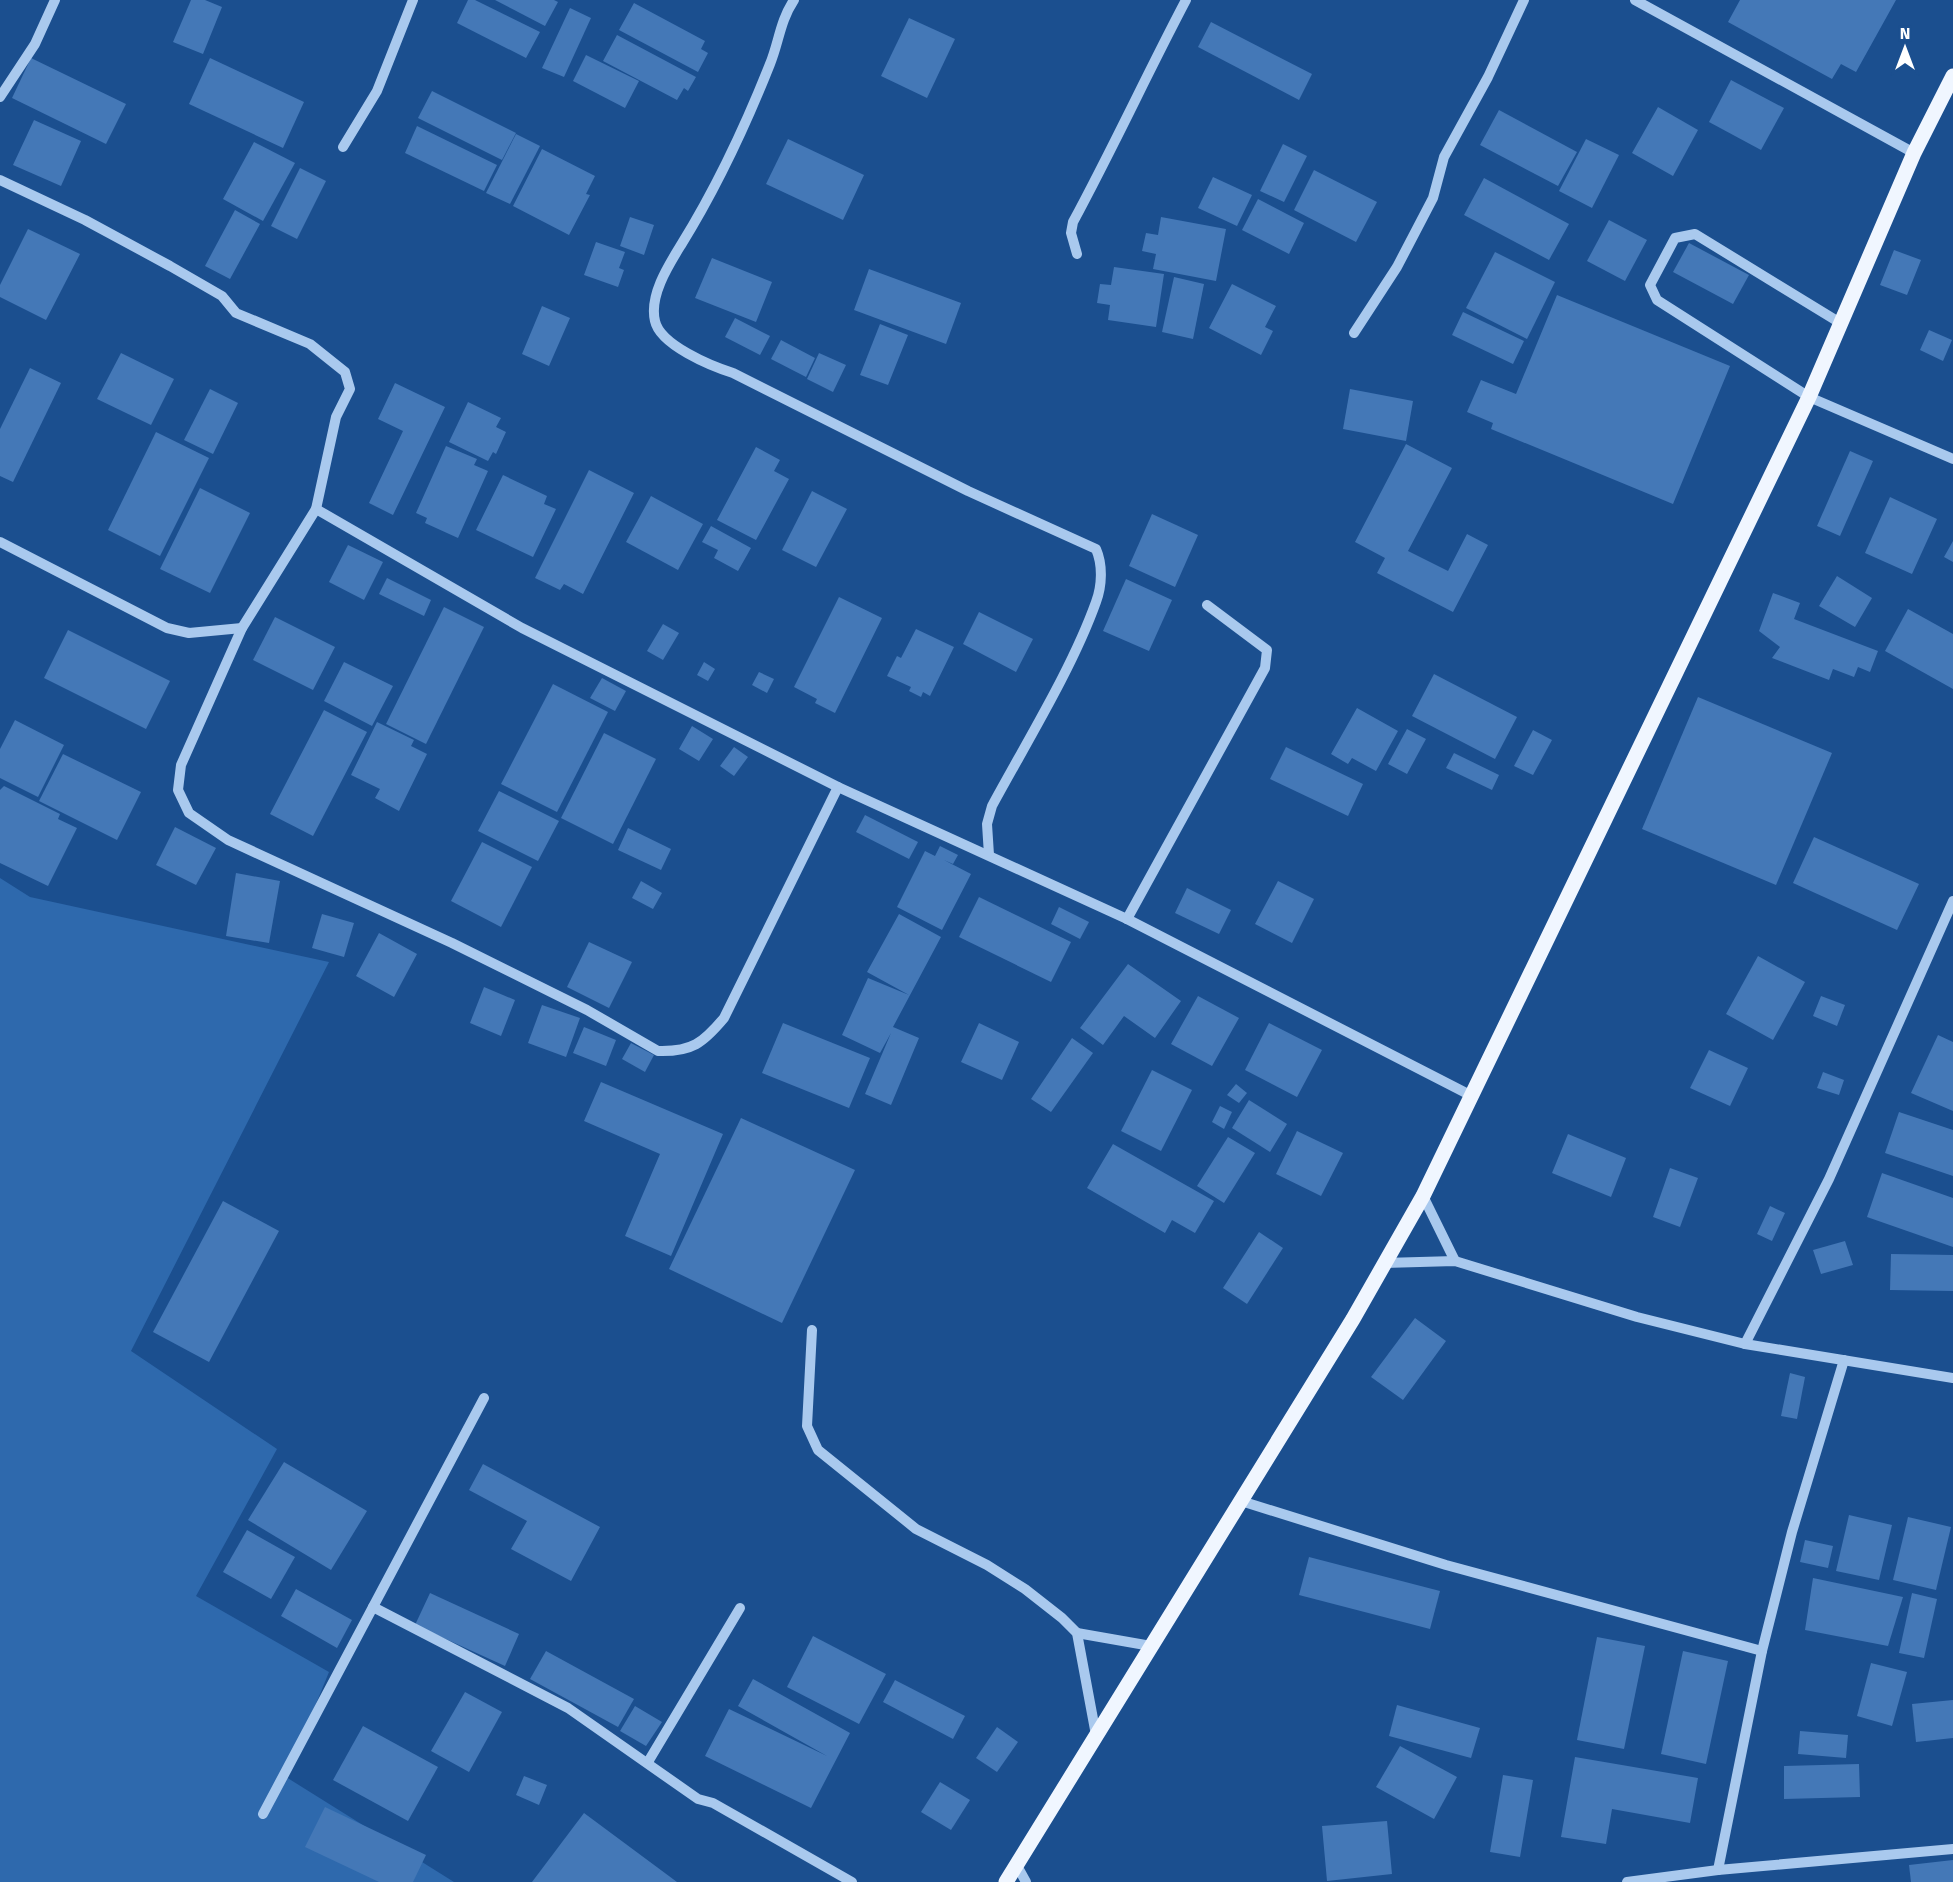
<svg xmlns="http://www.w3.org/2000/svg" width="1953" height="1882" viewBox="0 0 1953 1882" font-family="'Fira Sans',sans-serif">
	<rect width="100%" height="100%" fill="#1b4f8f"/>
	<polygon fill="#2e69ad" points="0,878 30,897 329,962 131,1351 277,1449 196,1596 329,1672 286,1777 454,1882 0,1882"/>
	<g fill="#4478b7">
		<polygon points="191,0 205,0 222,7 203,54 173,42"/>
		<polygon points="468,0 475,0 540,32 526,58 457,23"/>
		<polygon points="495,0 554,0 558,2 545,26"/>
		<polygon points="1740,0 1896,0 1856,72 1841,64 1832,79 1728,22"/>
		<polygon points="634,3 705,41 701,49 708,53 698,72 619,30"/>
		<polygon points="570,8 591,18 564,77 542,68"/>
		<polygon points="909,18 955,39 927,98 881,76"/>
		<polygon points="1211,22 1312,74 1299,100 1198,47"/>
		<polygon points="617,35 696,77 688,91 684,88 677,100 603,61"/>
		<polygon points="586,55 639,81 625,108 573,81"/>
		<polygon points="31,58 126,104 106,144 12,98"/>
		<polygon points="210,58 304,102 283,148 189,104"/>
		<polygon points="1731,80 1784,108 1761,150 1709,122"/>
		<polygon points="432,91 516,133 502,160 418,118"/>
		<polygon points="1658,107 1698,130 1673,176 1632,153"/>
		<polygon points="1499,110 1577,152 1558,186 1480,145"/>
		<polygon points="34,120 81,141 61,186 13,165"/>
		<polygon points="417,126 497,165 484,191 405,153"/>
		<polygon points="516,134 540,146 510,204 486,193"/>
		<polygon points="788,139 864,175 843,220 766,184"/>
		<polygon points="1586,139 1619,155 1592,208 1559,191"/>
		<polygon points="254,142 295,163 263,221 223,199"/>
		<polygon points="1283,144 1307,156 1284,202 1260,191"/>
		<polygon points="542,149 595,176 586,194 590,195 569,235 513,206"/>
		<polygon points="300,168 326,181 297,239 271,226"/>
		<polygon points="1314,170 1377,202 1356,242 1294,210"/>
		<polygon points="1213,177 1252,195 1237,226 1198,208"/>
		<polygon points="1484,178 1569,224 1549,260 1464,215"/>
		<polygon points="1258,199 1304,223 1289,254 1242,230"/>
		<polygon points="235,210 260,224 230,279 205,266"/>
		<polygon points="630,217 654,225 644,255 620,246"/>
		<polygon points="1161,217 1226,229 1216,281 1153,269 1156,254 1142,251 1146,233 1158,235"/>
		<polygon points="1609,220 1647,240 1625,281 1587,261"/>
		<polygon points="28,229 80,254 46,320 0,297 0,285"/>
		<polygon points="596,242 625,252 619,268 624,270 618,287 584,275"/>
		<polygon points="1689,243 1749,275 1733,304 1673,272"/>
		<polygon points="1894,250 1921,260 1907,295 1880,285"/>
		<polygon points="1495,252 1555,282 1527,339 1466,308"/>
		<polygon points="712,258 772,282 756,322 695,298"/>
		<polygon points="1114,267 1164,274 1156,327 1108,320 1110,305 1097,303 1100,284 1111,285"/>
		<polygon points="869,269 961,303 946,344 854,310"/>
		<polygon points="1174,277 1204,284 1193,339 1162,332"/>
		<polygon points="1232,284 1276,306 1265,327 1273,331 1261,355 1209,328"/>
		<polygon points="1557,295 1730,366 1673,504 1491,429 1493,423 1467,412 1481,380 1516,394"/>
		<polygon points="542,306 570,318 549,366 522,354"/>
		<polygon points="1463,312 1524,341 1513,364 1452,335"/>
		<polygon points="735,318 770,336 760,355 725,337"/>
		<polygon points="880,324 908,335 888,385 860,375"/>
		<polygon points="1929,330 1952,340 1943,361 1920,350"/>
		<polygon points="781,340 815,358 806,377 771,359"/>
		<polygon points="121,353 174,379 151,425 97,399"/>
		<polygon points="819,353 846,365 833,392 807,379"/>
		<polygon points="30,368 61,383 13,482 0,476 0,429"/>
		<polygon points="395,383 445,407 393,515 369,503 403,431 378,419"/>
		<polygon points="210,389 238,403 213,454 184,440"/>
		<polygon points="1350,389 1413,401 1406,441 1343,429"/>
		<polygon points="468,402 501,418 496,427 506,432 496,454 493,452 488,461 449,442"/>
		<polygon points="156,432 209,458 160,556 108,530"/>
		<polygon points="1406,444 1452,468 1408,551 1448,571 1467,534 1488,545 1453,612 1377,573 1385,558 1355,542"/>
		<polygon points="446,446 477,459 474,465 488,471 458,538 425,523 427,518 416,513"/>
		<polygon points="756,447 780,460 774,471 789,479 756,540 717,520"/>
		<polygon points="1850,451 1873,461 1840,536 1817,526"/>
		<polygon points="589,470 634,493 583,594 564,584 560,590 535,578"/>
		<polygon points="503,475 547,496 544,504 556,509 533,557 476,530"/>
		<polygon points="200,488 250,513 210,593 160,569"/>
		<polygon points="812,491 847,509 816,567 782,550"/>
		<polygon points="651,496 703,524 678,570 626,542"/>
		<polygon points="1890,497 1937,519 1912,574 1865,553"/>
		<polygon points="1152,514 1198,535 1175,587 1129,566"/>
		<polygon points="711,526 751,548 738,571 714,558 718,550 702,542"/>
		<polygon points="1953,541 1953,562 1944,557"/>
		<polygon points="348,545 383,562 364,600 329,582"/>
		<polygon points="1837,576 1872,598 1855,627 1819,606"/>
		<polygon points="387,578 431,600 424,616 379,594"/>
		<polygon points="1126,579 1172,600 1149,651 1103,631"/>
		<polygon points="1773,593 1800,603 1794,619 1878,651 1870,672 1858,667 1854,677 1833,669 1829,680 1772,658 1780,647 1759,631"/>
		<polygon points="839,597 882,618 835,713 815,703 817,699 794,687"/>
		<polygon points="444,607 484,627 426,744 386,724"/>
		<polygon points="1908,609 1953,634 1953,689 1885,651"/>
		<polygon points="979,612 1033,639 1016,672 963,644"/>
		<polygon points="275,617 335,647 313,690 253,660"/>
		<polygon points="663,624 679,633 663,660 647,651"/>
		<polygon points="916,629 954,647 930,696 923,692 921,697 909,691 911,687 887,676 897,656 901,658"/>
		<polygon points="68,630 170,681 146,729 44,678"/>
		<polygon points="344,662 393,686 372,726 324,701"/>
		<polygon points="704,662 715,669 708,681 697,675"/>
		<polygon points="759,672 774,679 767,693 752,685"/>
		<polygon points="1434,674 1517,717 1495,759 1412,716"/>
		<polygon points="602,678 626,691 615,711 590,698"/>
		<polygon points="553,684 608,712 557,812 501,784"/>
		<polygon points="1698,697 1832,753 1776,885 1642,829"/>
		<polygon points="1357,708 1398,731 1376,771 1352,758 1348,764 1331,754"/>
		<polygon points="324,710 367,732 313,836 270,814"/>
		<polygon points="15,720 64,745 38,797 0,778 0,749"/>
		<polygon points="377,722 414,740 411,746 427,754 399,811 375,798 380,789 351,775"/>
		<polygon points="692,726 713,739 699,761 679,749"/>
		<polygon points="1407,729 1426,739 1407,774 1388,764"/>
		<polygon points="1533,730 1552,740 1533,775 1514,766"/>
		<polygon points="604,733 656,759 613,844 561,818"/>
		<polygon points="734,747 748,757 734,776 720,766"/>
		<polygon points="1286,747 1363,784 1348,816 1270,779"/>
		<polygon points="1454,753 1499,775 1492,790 1446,768"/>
		<polygon points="63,754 141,792 117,840 39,801"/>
		<polygon points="4,786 60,814 58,819 77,828 48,886 0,863 0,790"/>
		<polygon points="499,791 559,821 538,861 478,831"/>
		<polygon points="865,815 918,842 909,859 856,832"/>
		<polygon points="175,827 216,848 196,885 156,865"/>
		<polygon points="628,828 671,849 661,870 618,850"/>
		<polygon points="1814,837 1919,884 1897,930 1793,883"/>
		<polygon points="482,842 532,867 501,927 451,901"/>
		<polygon points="940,846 958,855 953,864 944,860 971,874 942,930 897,907 925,851 935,856"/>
		<polygon points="236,873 280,881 269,943 226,936"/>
		<polygon points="641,881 662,893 653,909 632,898"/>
		<polygon points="1278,881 1314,899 1292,943 1255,924"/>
		<polygon points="1187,888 1231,910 1219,934 1175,913"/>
		<polygon points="979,897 1071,942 1051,982 959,937"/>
		<polygon points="1059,907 1089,922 1080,939 1051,924"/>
		<polygon points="322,914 354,923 344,957 312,948"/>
		<polygon points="899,914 941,937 893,1027 919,1038 891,1105 865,1094 891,1033 880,1053 842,1035 868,978 909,995 867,972"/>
		<polygon points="379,933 417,954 394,997 356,976"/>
		<polygon points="589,942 632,962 609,1008 567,987"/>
		<polygon points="1758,956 1805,982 1773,1040 1726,1014"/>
		<polygon points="1128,964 1181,1001 1155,1038 1124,1016 1103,1045 1080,1028"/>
		<polygon points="484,987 515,1000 501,1036 470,1023"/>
		<polygon points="1198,996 1239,1018 1212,1066 1171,1044"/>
		<polygon points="1821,996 1845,1005 1837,1026 1813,1016"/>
		<polygon points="542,1005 580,1018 566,1057 528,1043"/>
		<polygon points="783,1023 870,1058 849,1108 762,1073"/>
		<polygon points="979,1023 1019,1042 1002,1080 961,1062"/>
		<polygon points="1269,1023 1322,1050 1297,1097 1245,1070"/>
		<polygon points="584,1027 616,1040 606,1066 573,1053"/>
		<polygon points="1938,1035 1953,1042 1953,1111 1911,1093"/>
		<polygon points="1072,1038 1093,1053 1051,1112 1031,1099"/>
		<polygon points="631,1043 654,1055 645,1072 622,1059"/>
		<polygon points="1709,1050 1748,1068 1730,1106 1690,1088"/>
		<polygon points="1152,1070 1192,1090 1161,1151 1121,1131"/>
		<polygon points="1823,1072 1844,1080 1839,1095 1817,1088"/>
		<polygon points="601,1082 723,1134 671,1256 625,1236 660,1154 584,1121"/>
		<polygon points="1236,1084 1247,1093 1239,1103 1227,1095"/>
		<polygon points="1249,1100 1287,1124 1270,1152 1232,1128"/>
		<polygon points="1220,1106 1232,1112 1224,1129 1212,1122"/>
		<polygon points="1899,1112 1953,1130 1953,1176 1885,1153"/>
		<polygon points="741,1118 855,1170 782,1323 669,1269"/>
		<polygon points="1297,1131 1343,1153 1321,1196 1276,1174"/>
		<polygon points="1568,1134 1626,1158 1611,1197 1552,1173"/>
		<polygon points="1228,1137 1255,1153 1224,1203 1197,1186"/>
		<polygon points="1113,1144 1214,1201 1195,1233 1172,1220 1165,1233 1087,1188"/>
		<polygon points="1670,1168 1698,1178 1680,1227 1653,1217"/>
		<polygon points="1882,1173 1953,1198 1953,1247 1867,1217"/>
		<polygon points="223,1201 279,1231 209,1362 153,1332"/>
		<polygon points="1770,1206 1785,1213 1772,1241 1757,1234"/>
		<polygon points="1259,1232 1283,1248 1247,1304 1223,1288"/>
		<polygon points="1845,1241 1853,1265 1821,1274 1813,1250"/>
		<polygon points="1891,1254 1953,1255 1953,1291 1890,1290"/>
		<polygon points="1415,1318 1446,1341 1403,1400 1371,1377"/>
		<polygon points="1790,1373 1805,1377 1797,1419 1781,1416"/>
		<polygon points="284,1462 367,1511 331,1570 248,1520"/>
		<polygon points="483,1464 600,1527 571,1581 511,1549 527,1521 469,1490"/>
		<polygon points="1849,1515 1892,1525 1879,1580 1836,1571"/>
		<polygon points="1908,1517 1951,1527 1936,1590 1893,1580"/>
		<polygon points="247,1530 295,1557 271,1599 223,1572"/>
		<polygon points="1805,1540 1833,1546 1828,1568 1800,1562"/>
		<polygon points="1309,1557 1440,1591 1430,1629 1299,1595"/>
		<polygon points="1813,1578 1903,1597 1888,1646 1805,1630"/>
		<polygon points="296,1589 352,1620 337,1648 281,1616"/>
		<polygon points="430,1593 519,1634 505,1666 415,1625"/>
		<polygon points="1912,1593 1937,1599 1924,1658 1899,1653"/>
		<polygon points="813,1636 886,1674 859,1724 787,1687"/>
		<polygon points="1597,1637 1645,1646 1624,1749 1577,1740"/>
		<polygon points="546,1651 634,1699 618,1727 530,1679"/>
		<polygon points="1683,1651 1728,1661 1706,1764 1661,1754"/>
		<polygon points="1871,1663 1907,1672 1892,1726 1857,1716"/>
		<polygon points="753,1679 850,1733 811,1808 705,1756 729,1709 827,1756 738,1706"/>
		<polygon points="895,1680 965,1716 953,1739 883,1702"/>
		<polygon points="465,1692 502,1712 469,1772 431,1751"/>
		<polygon points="1953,1700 1953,1738 1916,1742 1912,1704"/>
		<polygon points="1397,1705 1480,1728 1471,1758 1389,1736"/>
		<polygon points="635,1706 662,1722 646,1746 620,1731"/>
		<polygon points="363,1726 438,1767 408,1821 333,1780"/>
		<polygon points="997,1727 1018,1742 997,1772 976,1758"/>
		<polygon points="1800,1731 1848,1735 1846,1758 1798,1754"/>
		<polygon points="1400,1746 1457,1777 1434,1819 1376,1787"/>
		<polygon points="1575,1757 1698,1778 1690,1823 1612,1809 1606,1844 1561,1837"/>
		<polygon points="1859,1764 1860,1797 1784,1799 1784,1766"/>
		<polygon points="1503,1775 1533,1780 1520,1857 1490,1852"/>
		<polygon points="524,1776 547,1785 539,1805 516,1795"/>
		<polygon points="940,1782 970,1800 951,1830 921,1812"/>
		<polygon points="325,1807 426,1855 413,1882 379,1882 305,1847"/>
		<polygon points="584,1813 677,1882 532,1882"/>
		<polygon points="1387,1821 1392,1874 1327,1881 1322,1826"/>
		<polygon points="1953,1860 1953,1882 1911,1882 1909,1865"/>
	</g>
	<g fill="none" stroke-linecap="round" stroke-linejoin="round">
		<g stroke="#a9c9ee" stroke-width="10">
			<path d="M794,0c-14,21 -15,42 -24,64 -25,63 -53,123 -89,181 -13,21 -32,51 -26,76 5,24 56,45 78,52l235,118 128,58c7,16 6,37 0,53 -24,67 -70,141 -104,204l-5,18 2,31"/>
			<polyline points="1635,0 1914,153"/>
			<polyline points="0,97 35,44 55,0"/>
			<polyline points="343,147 377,91 413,0"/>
			<path d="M0,180l85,40 85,46 52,30 14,17 74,31 35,28 5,17 -14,28 -20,92 -74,119 -61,137 -3,25 11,23 39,27 224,103 135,67 71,41c34,1 45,-8 66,-33l114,-231"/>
			<path d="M1077,254l-6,-21 2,-11c40,-74 74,-148 113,-222"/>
			<polyline points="1842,324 1695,234 1675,238 1650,285 1657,300 1809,397 1953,459"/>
			<polyline points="1354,333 1397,267 1433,198 1444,157 1488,77 1524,0"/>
			<polyline points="316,509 522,628 838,787 1127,919 1470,1095"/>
			<polyline points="0,542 167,628 189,633 242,628"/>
			<polyline points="1127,919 1265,668 1267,650 1207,605"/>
			<polyline points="1423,1196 1455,1261"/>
			<polyline points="1384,1263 1455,1261 1637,1317 1745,1344 1953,1378"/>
			<polyline points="812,1330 807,1426 818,1450 916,1529 987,1565 1025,1589 1062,1618 1077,1633 1096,1735"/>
			<polyline points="1745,1344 1829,1179 1953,901"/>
			<polyline points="1241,1501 1446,1565 1762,1651"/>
			<polyline points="373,1607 568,1708 698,1799 713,1803 852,1882"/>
			<polyline points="1077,1633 1151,1646"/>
			<polyline points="648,1762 740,1608"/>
			<polyline points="263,1814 484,1398"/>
			<polyline points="1016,1864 1026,1882"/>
			<polyline points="1718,1870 1762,1651 1792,1532 1844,1360"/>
			<polyline points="1627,1882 1718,1870 1953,1849"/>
		</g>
		<polyline stroke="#f0f6ff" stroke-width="15" points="1006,1882 1353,1319 1423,1196 1809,397 1914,153 1953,76"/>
	</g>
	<g transform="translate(1905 48)" stroke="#1b4f8f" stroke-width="4.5" paint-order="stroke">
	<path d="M0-4.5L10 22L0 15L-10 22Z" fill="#ffffff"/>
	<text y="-9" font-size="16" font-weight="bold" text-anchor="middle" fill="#ffffff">N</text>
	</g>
</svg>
